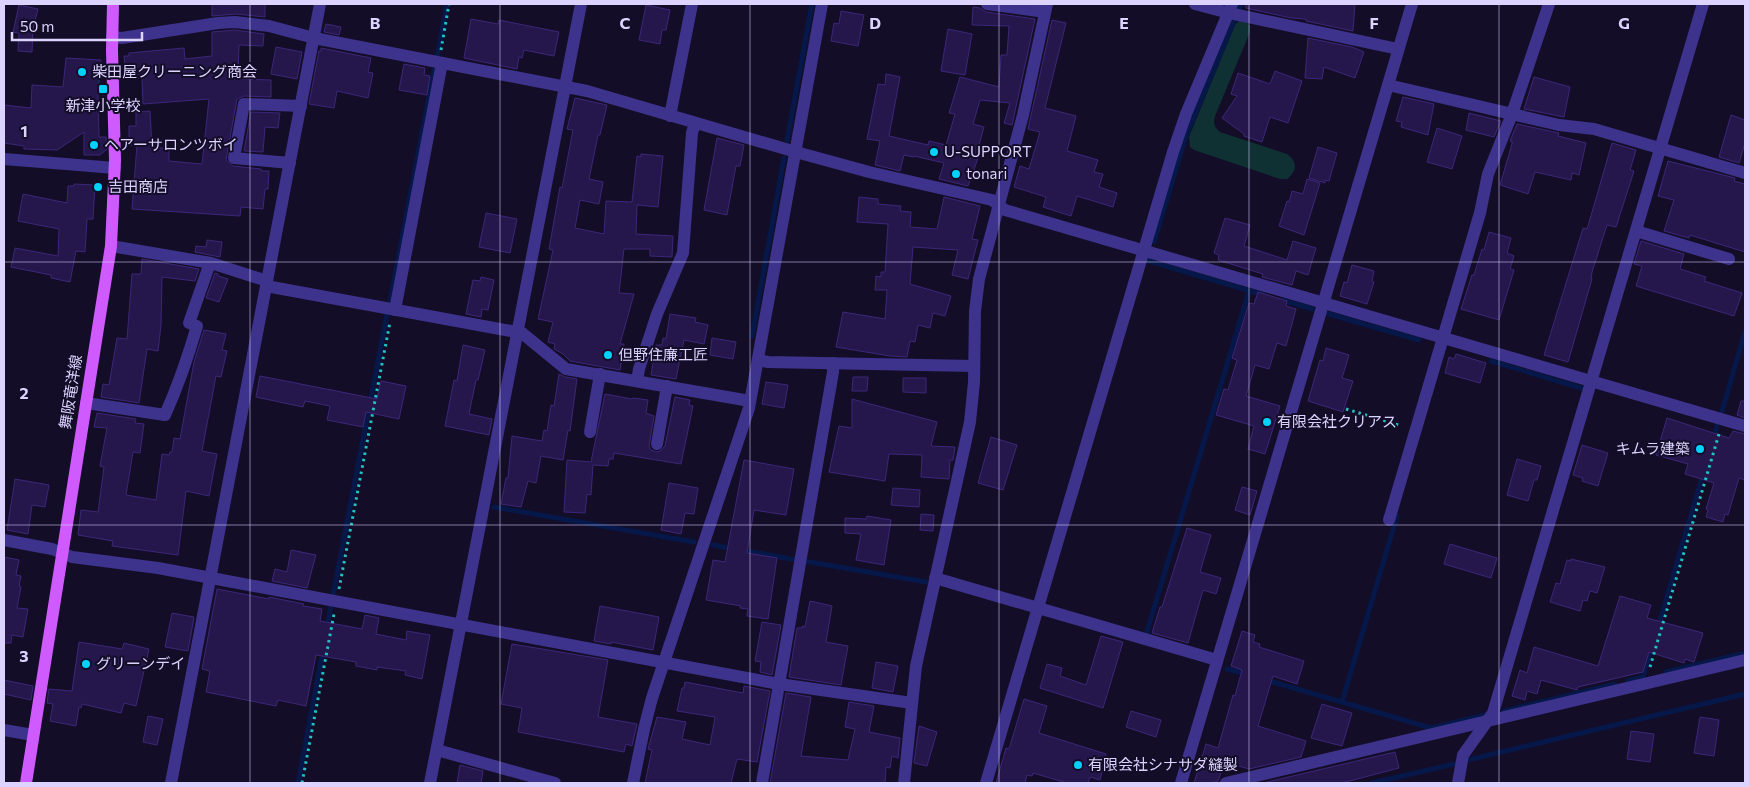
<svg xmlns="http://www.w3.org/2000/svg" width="1749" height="787" viewBox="0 0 1749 787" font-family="Commissioner,'Noto Sans JP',sans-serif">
	<rect width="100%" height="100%" fill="#140d28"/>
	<path fill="#0f3133" d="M1239,21h7l4,5v6l-35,84c-2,7 -1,11 5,16l67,22c11,8 10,17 0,25h-7l-86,-29 -4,-3 -1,-10 46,-112z"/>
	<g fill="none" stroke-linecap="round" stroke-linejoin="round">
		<g stroke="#051849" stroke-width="5">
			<polyline points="1239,9 1241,4"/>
			<polyline points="437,57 447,4"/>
			<polyline points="787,140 812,4"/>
			<polyline points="1154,242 1186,136 1234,21"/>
			<polyline points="1149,260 1149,261 1264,295"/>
			<polyline points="1282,300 1312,309"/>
			<polyline points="390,301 434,70"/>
			<polyline points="1329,314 1419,340"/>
			<polyline points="752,336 784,158"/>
			<polyline points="1491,361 1581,388"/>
			<polyline points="1722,411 1745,332"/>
			<polyline points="1713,440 1717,426"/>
			<polyline points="494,507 694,542"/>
			<polyline points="713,545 733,549"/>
			<polyline points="741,550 797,560"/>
			<polyline points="804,561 926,582"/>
			<polyline points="333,595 387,314"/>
			<polyline points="327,627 331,606"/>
			<polyline points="1658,627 1703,474"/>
			<polyline points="1146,635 1249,291"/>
			<polyline points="1227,669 1246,674"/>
			<polyline points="1666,672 1745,653"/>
			<polyline points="1643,677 1652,647"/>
			<polyline points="1266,680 1431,728 1485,715"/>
			<polyline points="1628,681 1643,677"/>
			<polyline points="1342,702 1397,516"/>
			<polyline points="1504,711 1615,684"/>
			<polyline points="1468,760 1745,694"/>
			<polyline points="298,783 323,650"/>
			<polyline points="1372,783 1454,764"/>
		</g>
	</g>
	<g fill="#25174b" stroke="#3d2679">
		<polygon points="212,4 265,4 265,17 236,14 212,16"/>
		<polygon points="1246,4 1355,4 1353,31 1306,21 1306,19 1291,18 1246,8"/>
		<polygon points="19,5 38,9 33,29 32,52 18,51 19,33 13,32"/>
		<polygon points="646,5 670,10 666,30 662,30 660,44 639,40"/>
		<polygon points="973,7 980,8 986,12 1035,19 1012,125 1004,123 1010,103 980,100 973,124 984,127 978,149 981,150 968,186 939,179 944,163 914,156 914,157 904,155 900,171 875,165 880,141 867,139 878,84 885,85 886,74 900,77 889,136 928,145 929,141 946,145 955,114 949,113 960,77 999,87 1001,55 1007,55 1009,26 972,25"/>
		<polygon points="841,11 864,15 858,46 831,41 834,23 839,24"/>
		<polygon points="471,19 498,24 499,20 559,32 554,56 524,50 522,58 519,57 517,69 464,58"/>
		<polygon points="1052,20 1066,23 1045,108 1076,116 1067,151 1098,160 1094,172 1103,174 1099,187 1117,193 1113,207 1077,196 1071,216 1043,207 1046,197 1014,187 1020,166 1029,169 1040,132 1028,129"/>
		<polygon points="326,24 341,27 339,35 324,32"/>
		<polygon points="948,29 972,34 965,75 941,71"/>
		<polygon points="235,30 264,34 263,46 239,45 238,79 271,80 271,97 244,96 237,99 226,160 233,166 261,169 261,171 269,171 268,189 265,189 263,209 241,207 240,216 132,209 137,145 129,145 129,126 136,126 136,112 150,111 152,148 169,148 169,161 202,164 209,99 143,104 142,78 131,79 131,75 126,76 124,56 129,56 129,53 184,48 185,59 212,56 212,32"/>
		<polygon points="1308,38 1352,47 1364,52 1355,78 1324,67 1322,79 1305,78"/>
		<polygon points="276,47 302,52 297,79 271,74"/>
		<polygon points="321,48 371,58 368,72 373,73 368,98 337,91 334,108 309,104 319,51 321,51"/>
		<polygon points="66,58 101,60 98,93 99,137 106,137 107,149 100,155 84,155 84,132 57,150 24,149 24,146 4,143 4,105 31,108 32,85 63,87"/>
		<polygon points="404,64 425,68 424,75 430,76 427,95 399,90"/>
		<polygon points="1275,71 1302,81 1288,123 1270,117 1262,142 1244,136 1244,134 1222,118 1237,96 1231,94 1238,73 1270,84"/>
		<polygon points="1534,77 1570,87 1564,117 1524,109"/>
		<polygon points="1403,97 1434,104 1428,135 1401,127 1402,122 1396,121"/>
		<polygon points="575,98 607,105 600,135 598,135 589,179 603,182 599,204 580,200 575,228 604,234 606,201 632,202 637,156 641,157 641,154 663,156 658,207 637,205 636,234 673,236 672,257 650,256 650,249 624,249 619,293 634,294 620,344 624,344 620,370 570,361 563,354 554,349 555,344 548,342 553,322 538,319 553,250 549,249 560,187 562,188 573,130 567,129"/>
		<polygon points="251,112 280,113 278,128 265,127 263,152 244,151"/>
		<polygon points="1469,113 1501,121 1494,137 1466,130"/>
		<polygon points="1731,115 1745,120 1745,143 1739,163 1719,157"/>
		<polygon points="1517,124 1559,133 1558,136 1586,143 1579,175 1572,173 1571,180 1535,172 1528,194 1500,185 1512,144 1512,141 1510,141"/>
		<polygon points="1437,128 1462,136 1452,169 1427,162"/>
		<polygon points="717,138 744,145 740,166 736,166 727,215 704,210"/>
		<polygon points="1612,143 1636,150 1630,170 1634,171 1616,227 1607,225 1592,272 1591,279 1592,279 1568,362 1544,355 1583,228 1587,229 1588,226"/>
		<polygon points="1318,147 1337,153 1329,181 1325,180 1325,183 1309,178"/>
		<polygon points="1668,161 1735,178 1734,181 1745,184 1745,252 1690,235 1689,238 1664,231 1674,200 1658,196"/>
		<polygon points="1307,179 1320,183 1304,235 1279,226 1287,201 1289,202 1292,191 1303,194"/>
		<polygon points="74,184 95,185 93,219 87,219 85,252 76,251 70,282 51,278 51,275 11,267 15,248 58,256 59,229 18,221 23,194 67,203 68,186 74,186"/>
		<polygon points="859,197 878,199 878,204 901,206 900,211 911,212 910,227 937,229 944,197 980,206 972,239 978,240 968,279 952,275 958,250 913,247 910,284 951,296 945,316 933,313 930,328 918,325 915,342 910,341 907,357 890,356 836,347 843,312 885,319 887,290 875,290 876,276 881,277 881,272 885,272 888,224 857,222"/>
		<polygon points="486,213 517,219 510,253 479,247"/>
		<polygon points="1225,218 1250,225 1244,246 1287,260 1293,241 1316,248 1308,275 1296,271 1292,285 1262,277 1263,274 1218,260 1219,255 1214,253"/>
		<polygon points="1489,232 1511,238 1507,253 1514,256 1510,269 1514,270 1499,320 1461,309 1472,275 1474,275 1482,249 1484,250"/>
		<polygon points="207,240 222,242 220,257 195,252 196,246 206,247"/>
		<polygon points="1641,241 1684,254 1680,269 1706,277 1704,281 1742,293 1734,316 1636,286 1642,266 1634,264"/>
		<polygon points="142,259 199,269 195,281 162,277 161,325 158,351 147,349 139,403 101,397 103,384 109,385 117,338 127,339 132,274 141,274"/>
		<polygon points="1352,265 1374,271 1372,281 1374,282 1367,304 1340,296 1344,282 1347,283"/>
		<polygon points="215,273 218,274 218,276 228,279 219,302 206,298"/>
		<polygon points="481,277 494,280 488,310 482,309 481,317 466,314 473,280 480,281"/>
		<polygon points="1258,292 1287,301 1286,306 1296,309 1286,346 1277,343 1269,369 1255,365 1246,396 1280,406 1265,454 1248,449 1254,426 1216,415 1224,389 1228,390 1237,360 1232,358 1249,303 1254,304"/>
		<polygon points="670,314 696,318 695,322 708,325 704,344 684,340 676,379 651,375 656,345 662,345 663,338 666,339"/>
		<polygon points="204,330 226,334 222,350 227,351 221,377 216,376 202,451 217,454 209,496 186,491 178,555 112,546 113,541 78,535 81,510 98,512 104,467 100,466 107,428 94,427 97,413 136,419 135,423 144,424 140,453 133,452 126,495 156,500 162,454 169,455 170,452 172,452 174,438 180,439 194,362"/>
		<polygon points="712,338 736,342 733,359 710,355"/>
		<polygon points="463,345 485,350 478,380 476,380 469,414 492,419 489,435 445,426 454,380 457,381"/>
		<polygon points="1326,348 1349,355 1342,378 1353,381 1343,412 1308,401 1320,360 1323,361"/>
		<polygon points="1456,354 1486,363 1480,383 1445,373 1449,357 1454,359"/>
		<polygon points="559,374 565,377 577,379 570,431 568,430 563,460 541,456 536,483 528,481 521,507 501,504 506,478 508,478 512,436 542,441 544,430 547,431 551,405 554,406"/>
		<polygon points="260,376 377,399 381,381 406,386 399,419 366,412 363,427 327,420 330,406 305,401 303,407 256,397"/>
		<polygon points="853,377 868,377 867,391 852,391"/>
		<polygon points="903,378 926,378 926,393 903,392"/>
		<polygon points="766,382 788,385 784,408 762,404"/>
		<polygon points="605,394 632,399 633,398 648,400 646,413 654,416 649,446 651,450 656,452 660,451 665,446 675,397 690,400 689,405 693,406 681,464 614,453 613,459 609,459 608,466 593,465 591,495 587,494 585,513 564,512 567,460 591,462"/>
		<polygon points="852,399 937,422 931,446 955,447 953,460 950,460 949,479 921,477 922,455 889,454 885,481 829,472 839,426 852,428"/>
		<polygon points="1741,401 1745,401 1745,418 1737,415"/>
		<polygon points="1667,418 1729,438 1733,431 1745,434 1745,480 1739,478 1728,515 1725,514 1723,522 1706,517 1708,510 1706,509 1714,483 1685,474 1688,464 1656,455"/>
		<polygon points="991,437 1017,445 1003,490 978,483"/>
		<polygon points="1582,445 1608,453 1598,486 1582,481 1583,478 1573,475"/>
		<polygon points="1517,459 1541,466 1537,480 1534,480 1528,501 1507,495"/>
		<polygon points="744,460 794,469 786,515 754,510 747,553 777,558 768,619 747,616 748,609 740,608 741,606 706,600 713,560 725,562"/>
		<polygon points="15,479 49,485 45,507 32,505 28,534 7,530"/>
		<polygon points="669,483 698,488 694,514 685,513 681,534 661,530"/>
		<polygon points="1242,487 1257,491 1250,515 1235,510"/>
		<polygon points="893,488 920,490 919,507 891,505"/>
		<polygon points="921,514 934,515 933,531 920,530"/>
		<polygon points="867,516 891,520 884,565 856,560 861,534 845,533 845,518 866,519"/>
		<polygon points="1187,528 1211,535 1200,572 1221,578 1216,594 1203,590 1188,643 1152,633 1160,607 1162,607"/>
		<polygon points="1450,544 1497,558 1491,578 1444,564"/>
		<polygon points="291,550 316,555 307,588 272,581 275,569 287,572"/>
		<polygon points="4,557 19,560 16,575 21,576 19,586 21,587 17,608 28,609 23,637 12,635 11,643 4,643"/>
		<polygon points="1571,559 1605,567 1597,593 1590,591 1587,601 1583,600 1580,611 1550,602 1556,583 1560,584 1567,560 1571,561"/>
		<polygon points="217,589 269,599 269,597 304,604 303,606 322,609 320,621 362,629 365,615 379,618 376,634 406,640 407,631 430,635 422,679 405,675 406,671 377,667 377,670 356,666 356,662 316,655 306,706 278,700 276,706 206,692 210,671 202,669"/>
		<polygon points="1620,596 1651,605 1647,618 1703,633 1694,662 1685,659 1684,663 1649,652 1643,672 1578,687 1577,690 1541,680 1537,694 1527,691 1525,700 1512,696 1520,670 1527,673 1534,647 1598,666"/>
		<polygon points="810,601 832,606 826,642 848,646 841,685 789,677 797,628 802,628 802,626 805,627"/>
		<polygon points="600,606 659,617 653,650 611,642 611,644 594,641"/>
		<polygon points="172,613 194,617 188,651 165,647"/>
		<polygon points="762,622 781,625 772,675 760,672 761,662 755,661"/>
		<polygon points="1242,631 1255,635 1253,642 1260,644 1259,647 1304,661 1297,684 1273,676 1258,726 1306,741 1301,757 1249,769 1225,762 1218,781 1210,783 1194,783 1206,744 1218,748 1233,695 1235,696 1242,670 1231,666"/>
		<polygon points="1101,636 1123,642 1103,708 1040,688 1047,664 1062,668 1060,676 1086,685"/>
		<polygon points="79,642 122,649 124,643 149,649 136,706 124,703 121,713 82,704 81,708 79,707 76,726 50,721 53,704 47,703 49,689 72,691"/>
		<polygon points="512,644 608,660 598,717 637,724 632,746 626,744 624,752 518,732 522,708 501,704"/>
		<polygon points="876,662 898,666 893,692 872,688"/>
		<polygon points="4,680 33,686 31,700 4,694"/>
		<polygon points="685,682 743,693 744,686 770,691 757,762 737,759 731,783 645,783 652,750 648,749 657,717 686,722 682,739 710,745 715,717 677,711 682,688 684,688"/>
		<polygon points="786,693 811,697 801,756 848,760 855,729 845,727 849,702 874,706 869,732 900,738 898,758 892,756 890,768 886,767 885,783 770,783"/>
		<polygon points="1024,699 1047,706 1039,733 1106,754 1100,780 1090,777 1088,783 1067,783 1033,773 1032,776 1027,775 1025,783 996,783 1006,748 1009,749"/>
		<polygon points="1322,704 1352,713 1342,746 1311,738"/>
		<polygon points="1131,711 1161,720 1156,737 1126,727"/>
		<polygon points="148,716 163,719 157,745 143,742"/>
		<polygon points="1700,717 1719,720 1714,756 1694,753"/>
		<polygon points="919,726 937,732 927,766 914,763"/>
		<polygon points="1631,731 1654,734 1650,762 1627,759"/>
		<polygon points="1395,752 1399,768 1342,783 1263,783"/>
		<polygon points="460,765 483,771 481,783 457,783"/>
	</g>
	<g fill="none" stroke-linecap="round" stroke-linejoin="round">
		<g stroke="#22c1c4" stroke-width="3" stroke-dasharray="2.5 4" stroke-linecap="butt">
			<polyline points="441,50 449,4"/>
			<polyline points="1346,409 1402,426"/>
			<polyline points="339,589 390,322"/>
			<polyline points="1650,667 1719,434"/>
			<polyline points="302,783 334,614"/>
		</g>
		<g stroke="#3d338c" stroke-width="12">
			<polyline points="987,4 1045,12"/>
			<polyline points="1195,4 1229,13 1398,49"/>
			<polyline points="112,37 122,38 218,23 235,22 269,26 314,38 587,91 796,152 869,172 992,200 1005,210 1745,426"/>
			<polyline points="1388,85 1559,125 1594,129 1745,173"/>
			<polyline points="670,116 692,4"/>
			<polyline points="4,159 115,168"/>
			<polyline points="290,163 234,158 244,104 301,106"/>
			<polyline points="1636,231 1729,259"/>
			<polyline points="111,246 211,263 267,281"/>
			<polyline points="266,286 522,333 566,369 750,401"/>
			<polyline points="395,310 442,63"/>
			<polyline points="758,360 768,362 974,366"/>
			<polyline points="637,381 639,369 657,314 683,253 692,133 695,123"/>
			<path d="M86,403l79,12c13,-29 23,-58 32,-89l-8,-3 21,-60"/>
			<polyline points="590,432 600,374"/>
			<polyline points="657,444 667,386"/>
			<polyline points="1389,520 1480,213 1488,174 1512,114 1549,4"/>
			<polyline points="4,540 52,549 72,557 158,568 779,684 912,703"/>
			<polyline points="935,578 1217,660"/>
			<polyline points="4,730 33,735"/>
			<polyline points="437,750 555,783"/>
			<polyline points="171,783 320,4"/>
			<polyline points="430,783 581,4"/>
			<polyline points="633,783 644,729 652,698 749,408 822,4"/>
			<polyline points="762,783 833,372 833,363"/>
			<polyline points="904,783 916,666 970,422 974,382 975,311 979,279 1023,115 1047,4"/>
			<polyline points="986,783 1173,152 1186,114 1232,4"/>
			<polyline points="1181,783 1412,4"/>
			<polyline points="1226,783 1745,660"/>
			<polyline points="1458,783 1463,755 1493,713 1703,4"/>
		</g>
		<polyline stroke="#cf5bff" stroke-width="12" points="26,783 111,246 115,160 112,50 113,4"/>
	</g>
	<path fill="none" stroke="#dcd4ff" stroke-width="1" stroke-opacity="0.55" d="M250,4v779M500,4v779M750,4v779M999,4v779M1249,4v779M1499,4v779M4,262h1741M4,525h1741"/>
	<g fill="#00d1ff" stroke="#140d28" stroke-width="2">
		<circle cx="82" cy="72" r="5"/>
		<rect x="98" y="84" width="10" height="10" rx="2.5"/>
		<circle cx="94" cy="145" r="5"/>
		<circle cx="934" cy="152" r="5"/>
		<circle cx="956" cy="174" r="5"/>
		<circle cx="98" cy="187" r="5"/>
		<circle cx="608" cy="355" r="5"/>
		<circle cx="1267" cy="422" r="5"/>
		<circle cx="1700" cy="449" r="5"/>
		<circle cx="86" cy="664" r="5"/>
		<circle cx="1078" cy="765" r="5"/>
	</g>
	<g text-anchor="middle" stroke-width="4" stroke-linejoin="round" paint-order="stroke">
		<g font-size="15" fill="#dcd4ff" stroke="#140d28" text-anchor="start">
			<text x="92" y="77">柴田屋クリーニング商会</text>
			<text x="103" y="111" text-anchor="middle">新津小学校</text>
			<text x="104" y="150">ヘアーサロンツボイ</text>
			<text x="944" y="157">U-SUPPORT</text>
			<text x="966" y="179">tonari</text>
			<text x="108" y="192">吉田商店</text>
			<text x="618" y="360">但野住廉工匠</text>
			<text x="1277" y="427">有限会社クリアス</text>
			<text x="1690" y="454" text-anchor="end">キムラ建築</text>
			<text x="96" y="669">グリーンデイ</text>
			<text x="1088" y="770">有限会社シナサダ縫製</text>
		</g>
		<g font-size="15" fill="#dcd4ff" stroke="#140d28">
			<text transform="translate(71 392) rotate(-81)" y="5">舞阪竜洋線</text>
		</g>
	</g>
	<g font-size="16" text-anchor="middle" font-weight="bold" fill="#dcd4ff" stroke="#140d28" stroke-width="4" stroke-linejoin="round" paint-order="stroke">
		<text x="375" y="29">B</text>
		<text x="625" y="29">C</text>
		<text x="875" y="29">D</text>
		<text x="1124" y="29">E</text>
		<text x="1374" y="29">F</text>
		<text x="1624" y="29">G</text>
		<text x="24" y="137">1</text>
		<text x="24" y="399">2</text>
		<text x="24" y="662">3</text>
	</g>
	<rect width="1749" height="787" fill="none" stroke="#dcd4ff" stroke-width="10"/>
	<path d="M12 32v8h130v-8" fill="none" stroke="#dcd4ff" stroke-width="2.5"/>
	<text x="20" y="32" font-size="15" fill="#dcd4ff" stroke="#140d28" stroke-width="4" paint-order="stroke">50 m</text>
</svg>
